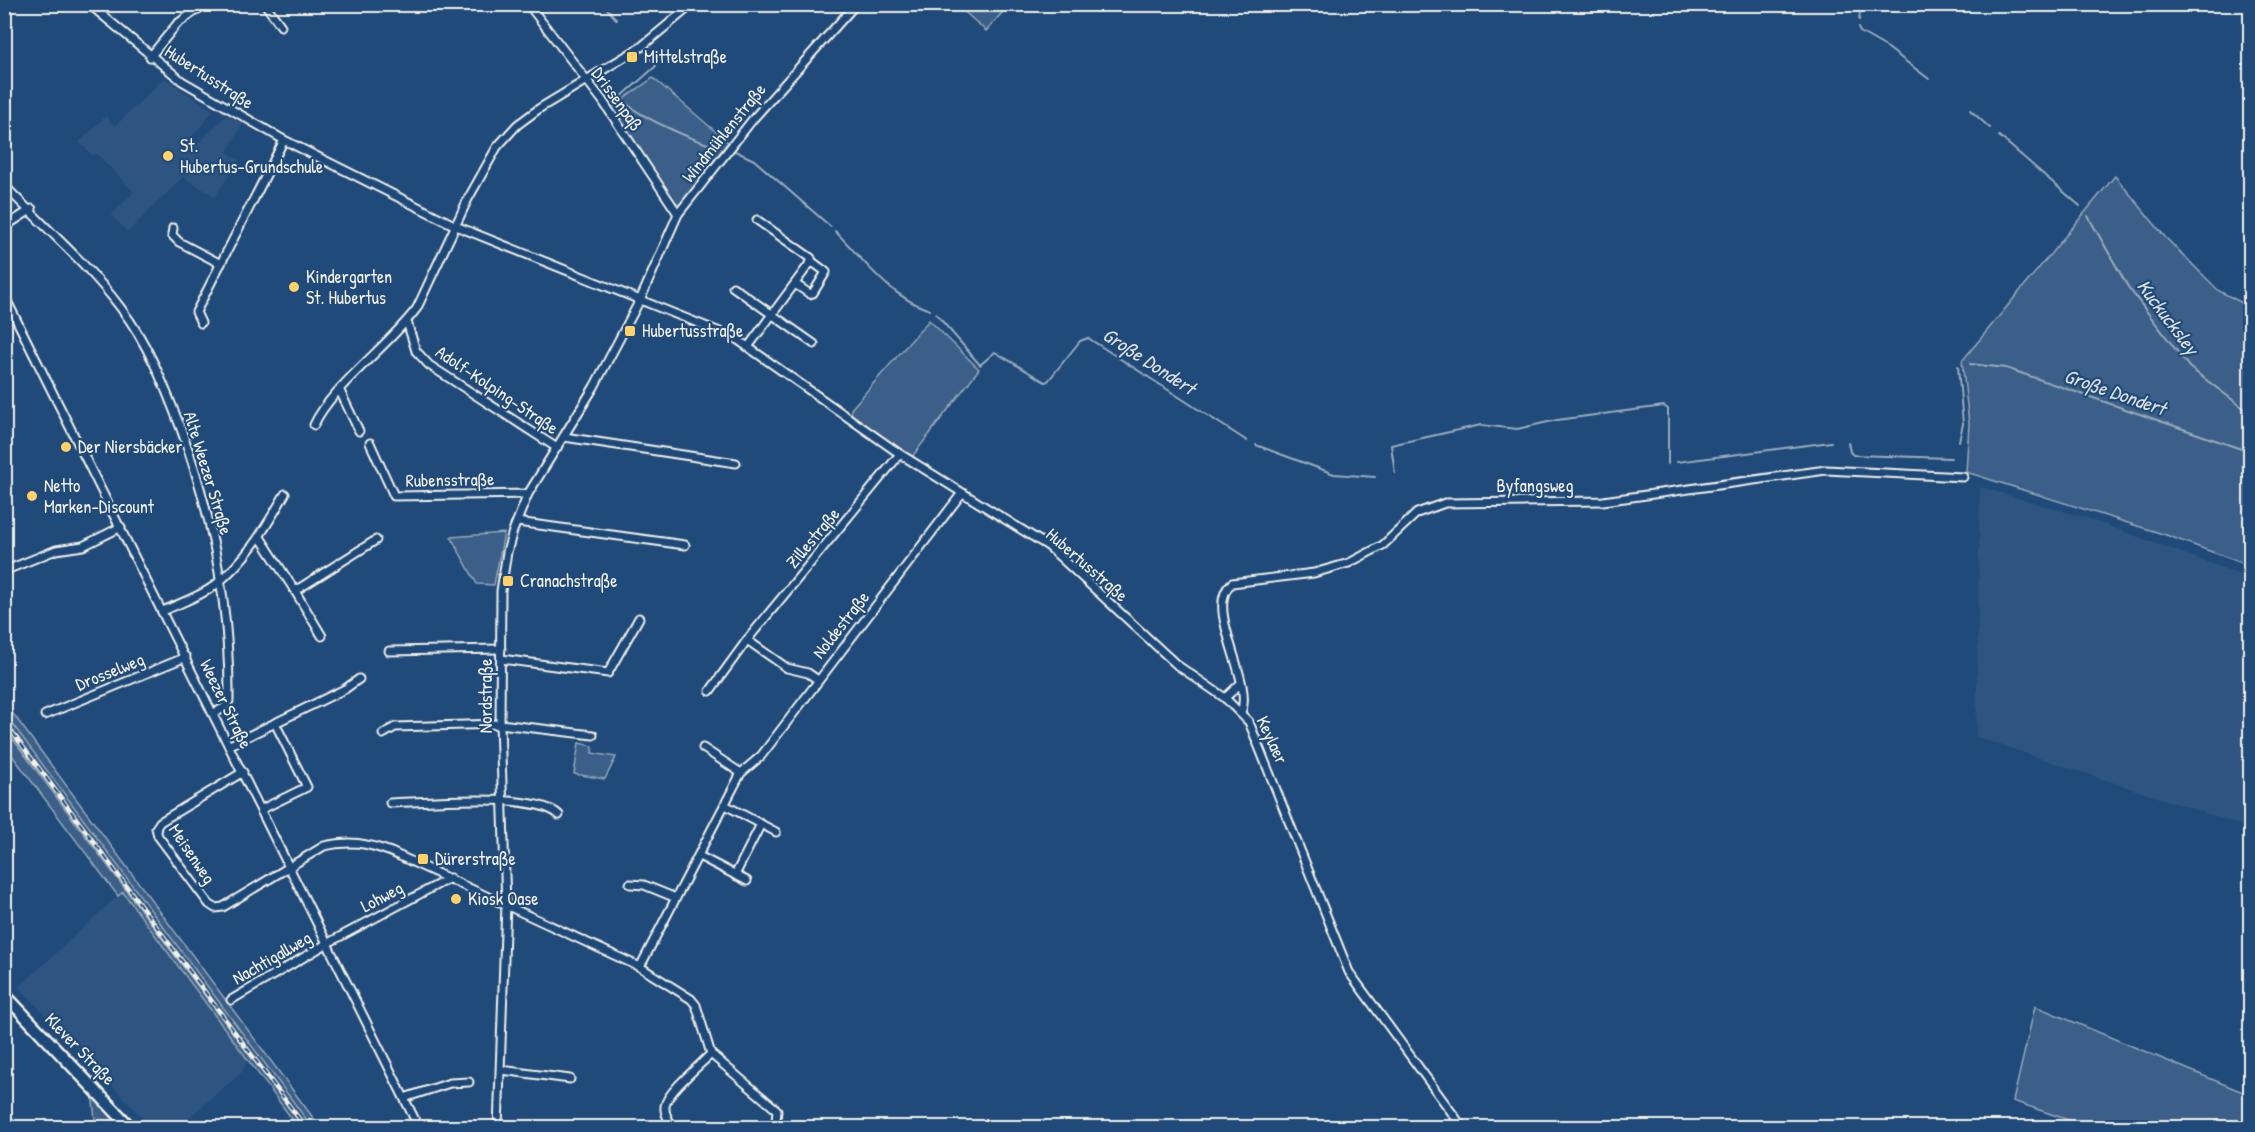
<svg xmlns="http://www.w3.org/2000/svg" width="2255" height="1132" viewBox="0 0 2255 1132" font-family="'Patrick Hand',sans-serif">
	<rect width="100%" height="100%" fill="#1f4a7a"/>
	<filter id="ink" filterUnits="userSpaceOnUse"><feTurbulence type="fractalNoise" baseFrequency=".0167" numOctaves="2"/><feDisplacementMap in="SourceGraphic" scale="12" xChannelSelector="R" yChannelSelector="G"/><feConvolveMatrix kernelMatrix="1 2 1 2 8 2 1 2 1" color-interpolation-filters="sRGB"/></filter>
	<g filter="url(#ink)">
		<g fill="#2d5581">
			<polygon points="164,78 213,111 188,142 193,148 227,115 243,124 227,152 239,160 215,197 183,177 128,232 111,215 134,192 96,153 93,156 79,142 106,116 115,126"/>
			<polygon points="1980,487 2087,518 2250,578 2250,656 2242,687 2246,696 2250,697 2250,828 1976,737"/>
			<polygon points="5,714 312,1127 303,1127 5,727"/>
			<polygon points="123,891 248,1060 242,1072 178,1127 151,1127 19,987"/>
		</g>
		<g fill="#3a5f88" stroke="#97a8b8" stroke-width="1.5">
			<polygon points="957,5 1009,5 986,31"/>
			<polygon points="653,78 728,142 678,208 611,108"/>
			<polygon points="2115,176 2166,238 2219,291 2250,307 2250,566 2166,535 1966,472 1969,424 1962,361"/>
			<polygon points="929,320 979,369 912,457 852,415 851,409"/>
			<polygon points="504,533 494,585 477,584 451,537"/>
			<polygon points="5,703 320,1127 312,1127 5,714"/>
			<polygon points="4,727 303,1127 298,1127 123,892 118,896 5,746"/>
			<polygon points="579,743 593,746 592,753 616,757 605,779 574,774"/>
			<polygon points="2035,1006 2250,1095 2250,1127 2089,1127 2013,1101"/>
			<polygon points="92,1093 124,1128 89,1128 95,1119"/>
		</g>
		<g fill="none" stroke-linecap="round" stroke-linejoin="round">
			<g stroke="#9cacbb" stroke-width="2">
				<polyline points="603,4 617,20"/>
				<polyline points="1859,20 1861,4"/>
				<polyline points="1858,28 1860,32 1888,48 1929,79"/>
				<path d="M644,50l12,16 -35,31c9,17 80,47 99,50"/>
				<polyline points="1970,110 1990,128"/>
				<polyline points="1999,136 2080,206"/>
				<polyline points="733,150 754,160 831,227"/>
				<polyline points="2088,216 2128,287 2189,367 2250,413"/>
				<path d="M835,231c29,29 54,66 95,79"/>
				<polyline points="936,314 980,365 995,352 1045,382 1048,381 1080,341 1088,338 1247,441"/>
				<polyline points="1970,364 2006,368 2250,452"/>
				<polyline points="1958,366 1963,424 1959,441"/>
				<polyline points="1848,442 1850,452 1853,455 1951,458"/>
				<polyline points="1256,445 1334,474 1375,477"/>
				<polyline points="1677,462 1831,442"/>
				<polyline points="1395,473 1391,445 1481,425 1517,429 1557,420 1664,406 1668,409 1668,464"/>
			</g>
			<g stroke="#f4f1e8" stroke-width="11">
				<g id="street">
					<polyline points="89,4 182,81 284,140 456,226 735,338 900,454 1048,546 1177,665 1225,698 1249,722 1349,972 1463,1128"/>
					<polyline points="265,4 281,26"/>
					<polyline points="528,4 602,100 678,214"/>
					<polyline points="150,57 177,24 205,4"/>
					<path d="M4,185c39,41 82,77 116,122 28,36 45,80 61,122 32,88 49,178 48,272l-5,7 -10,5"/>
					<polyline points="757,220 811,258 812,263"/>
					<polyline points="4,227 32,209"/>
					<polyline points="173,228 172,235 179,242 221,264"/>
					<polyline points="733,287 814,344"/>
					<polyline points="4,295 419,1128"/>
					<polyline points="407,322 416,351 429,365 557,448"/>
					<polyline points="201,323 196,312 284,140"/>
					<polyline points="748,347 810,263 814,263 826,272 813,293 810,294 795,284"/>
					<polyline points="340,391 359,431"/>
					<path d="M314,425c16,-37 77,-81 103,-117l51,-109 29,-52 20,-22 23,-17 101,-61 48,-40 14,-3"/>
					<polyline points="564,437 736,463"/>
					<polyline points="370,443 394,496 528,494"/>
					<polyline points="517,522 685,545"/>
					<polyline points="260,537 295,591 376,540"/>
					<polyline points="4,571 56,550 83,546 121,527"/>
					<polyline points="295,591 322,636"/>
					<path d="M163,611c17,-8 36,-14 51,-25 32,-25 51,-57 71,-92"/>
					<polyline points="747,640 787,668 808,673 818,680"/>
					<polyline points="389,651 501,649"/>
					<polyline points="501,659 608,673 639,618"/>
					<polyline points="710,691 747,640 900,454"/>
					<polyline points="1225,698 1240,684"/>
					<path d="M1241,712c14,-31 -39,-105 -9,-129l82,-10 35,-10 34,-18 34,-32 28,-10 158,-2 223,-31 137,7"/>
					<polyline points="45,715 186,657"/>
					<polyline points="383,734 395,727 500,724 593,735"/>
					<polyline points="230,745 345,689 359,679"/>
					<path d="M243,772l-83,50 -4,6 2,8 51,68 6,4 8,-1 101,-61c25,-6 43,-3 67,6l249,115 51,32 5,6 15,49 66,56 -1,12"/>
					<polyline points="741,773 761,756 962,493"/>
					<path d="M390,803c35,-1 146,-11 169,12"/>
					<polyline points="725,805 776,832"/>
					<polyline points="262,809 307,787 275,723"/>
					<polyline points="699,856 747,881"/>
					<polyline points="735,875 761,824"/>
					<polyline points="630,884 644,885 676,898"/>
					<polyline points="640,967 741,773 703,748"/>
					<polyline points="231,1000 328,943 450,878"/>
					<polyline points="501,1070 570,1079"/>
					<polyline points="404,1098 450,1083 469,1082"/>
					<polyline points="498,1128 506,904 500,724 501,591 507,552 513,531 528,494 594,387 641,298 678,214 753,119 856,4"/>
					<path d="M674,1128c-5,-7 -10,-14 -9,-22 2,-14 35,-41 46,-52"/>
				</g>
			</g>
			<g stroke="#f4f1e8" stroke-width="15">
				<polyline id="primary" points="4,994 131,1128"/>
			</g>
			<use href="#street" stroke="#1f4a7a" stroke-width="7"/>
			<use href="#primary" stroke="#1f4a7a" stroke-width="10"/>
			<g stroke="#f4f1e8" stroke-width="4.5">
				<polyline id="rail" points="4,721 306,1128"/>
			</g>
			<use href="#rail" stroke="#1f4a7a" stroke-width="2" stroke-dasharray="7" stroke-linecap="butt"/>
		</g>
	</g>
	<g fill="#ffd166" stroke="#1f4a7a" stroke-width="2">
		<rect x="626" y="51" width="12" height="12" rx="3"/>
		<circle cx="168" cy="156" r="6"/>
		<circle cx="294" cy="287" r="6"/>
		<rect x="624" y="325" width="12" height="12" rx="3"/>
		<circle cx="66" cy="447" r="6"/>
		<circle cx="32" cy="496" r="6"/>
		<rect x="502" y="575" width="12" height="12" rx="3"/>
		<rect x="417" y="853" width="12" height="12" rx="3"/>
		<circle cx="456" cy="899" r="6"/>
	</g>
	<g text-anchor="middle" stroke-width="4.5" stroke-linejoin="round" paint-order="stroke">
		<g font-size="18" fill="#f4f1e8" stroke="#1f4a7a" text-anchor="start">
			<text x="644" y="63">Mittelstraße</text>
			<text x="180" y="152">St.<tspan x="180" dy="21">Hubertus-Grundschule</tspan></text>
			<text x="306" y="283">Kindergarten<tspan x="306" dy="21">St. Hubertus</tspan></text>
			<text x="642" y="337">Hubertusstraße</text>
			<text x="78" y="453">Der Niersbäcker</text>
			<text x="44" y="492">Netto<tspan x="44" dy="21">Marken-Discount</tspan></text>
			<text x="520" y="587">Cranachstraße</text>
			<text x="435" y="865">Dürerstraße</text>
			<text x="468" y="905">Kiosk Oase</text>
		</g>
		<g font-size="18" fill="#f4f1e8" stroke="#1f4a7a">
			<text transform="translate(209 77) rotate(33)" y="6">Hubertusstraße</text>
			<text transform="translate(617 99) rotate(54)" y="6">Drissenpaß</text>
			<text transform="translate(724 133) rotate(-51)" y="6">Windmühlenstraße</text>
			<text transform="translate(497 390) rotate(34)" y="6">Adolf-Kolping-Straße</text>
			<text transform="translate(208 473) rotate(73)" y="6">Alte Weezer Straße</text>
			<text transform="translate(450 480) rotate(-1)" y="6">Rubensstraße</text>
			<text x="1535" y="492">Byfangsweg</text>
			<text transform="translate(813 538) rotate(-50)" y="6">Zillestraße</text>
			<text transform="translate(1087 565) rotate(41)" y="6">Hubertusstraße</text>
			<text transform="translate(841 625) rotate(-52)" y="6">Noldestraße</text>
			<text transform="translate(110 672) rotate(-22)" y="6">Drosselweg</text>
			<text transform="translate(486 696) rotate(-90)" y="6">Nordstraße</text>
			<text transform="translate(226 704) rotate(64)" y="6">Weezer Straße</text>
			<text transform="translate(1272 740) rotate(65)" y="6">Keylaer</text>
			<text transform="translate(192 854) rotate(56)" y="6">Meisenweg</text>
			<text transform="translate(382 897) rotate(-28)" y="6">Lohweg</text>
			<text transform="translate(272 958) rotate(-30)" y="6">Nachtigallweg</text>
			<text transform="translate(80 1049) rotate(46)" y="6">Klever Straße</text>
		</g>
		<g font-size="20" font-style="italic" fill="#dee0dd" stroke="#1f4a7a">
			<text transform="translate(2168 317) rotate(53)" y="7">Kuckucksley</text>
			<text transform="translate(1149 361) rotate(33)" y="7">Große Dondert</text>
			<text transform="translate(2115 392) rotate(19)" y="7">Große Dondert</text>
		</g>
	</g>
	<rect width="2255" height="1132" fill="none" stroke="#1f4a7a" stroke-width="24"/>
	<rect x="12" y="12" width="2231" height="1108" fill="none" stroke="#f4f1e8" stroke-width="2" filter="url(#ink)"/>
</svg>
